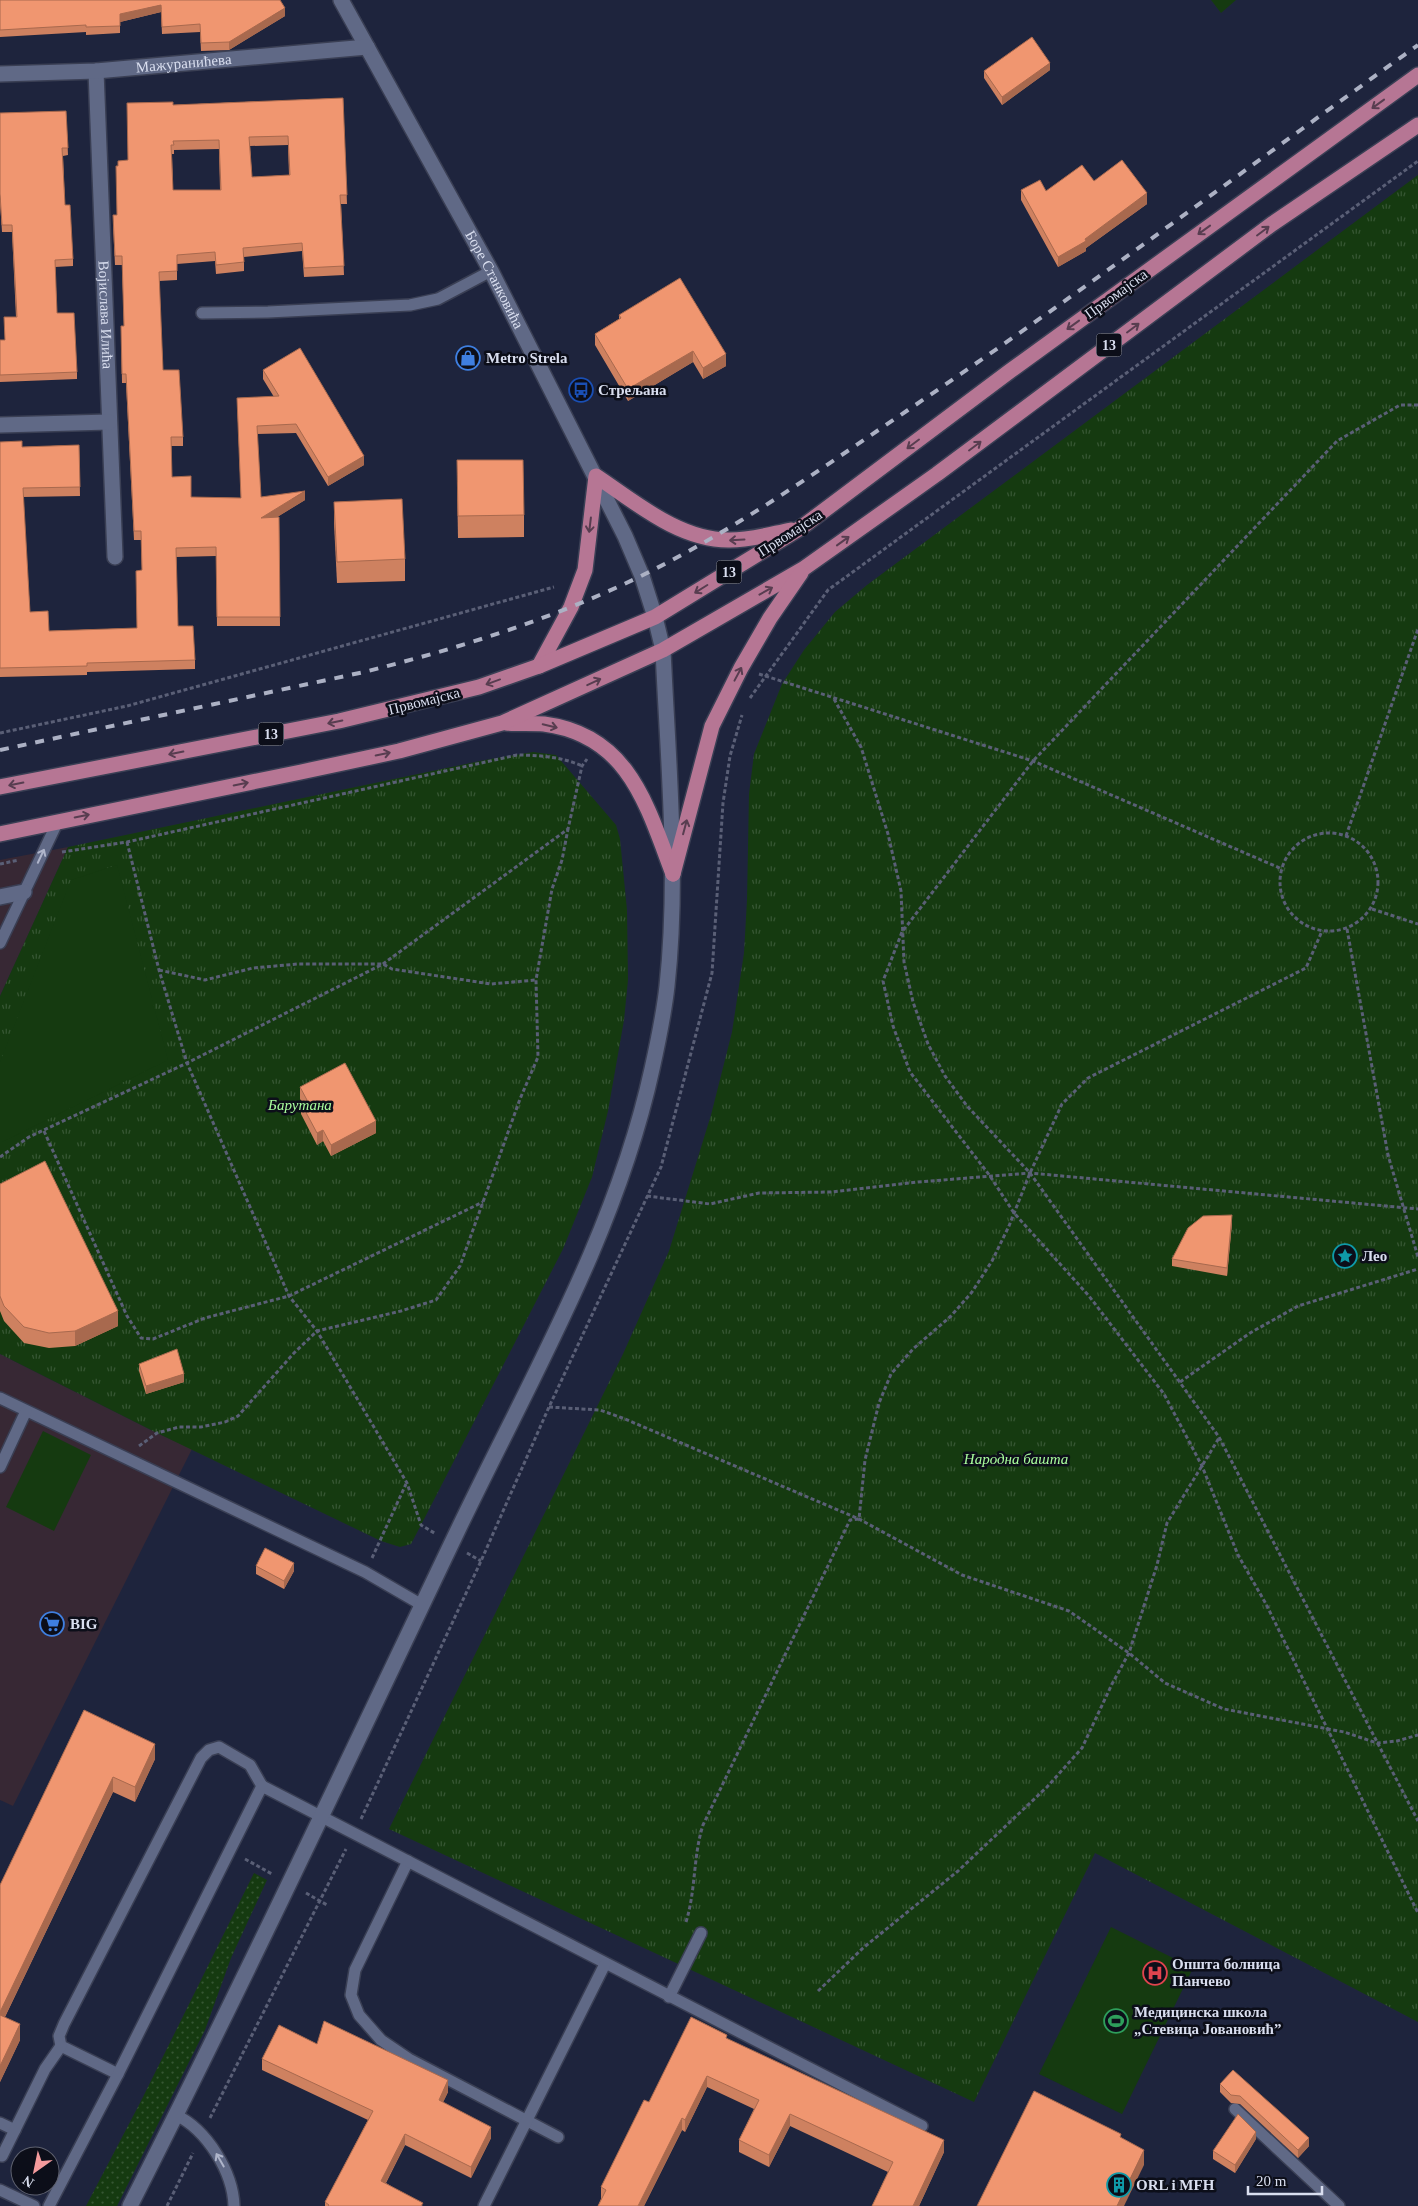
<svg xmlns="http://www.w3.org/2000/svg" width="1418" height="2206" viewBox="0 0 1418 2206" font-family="Georgia,serif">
	<defs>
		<pattern id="grass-dots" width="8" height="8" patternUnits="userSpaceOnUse" patternTransform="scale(1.25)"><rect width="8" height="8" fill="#153a10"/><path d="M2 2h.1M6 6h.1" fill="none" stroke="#365633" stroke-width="1.8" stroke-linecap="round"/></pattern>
		<pattern id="park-tufts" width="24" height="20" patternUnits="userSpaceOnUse" patternTransform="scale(1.25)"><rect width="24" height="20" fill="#153a10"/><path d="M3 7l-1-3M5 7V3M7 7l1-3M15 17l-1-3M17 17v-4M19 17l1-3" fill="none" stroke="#365633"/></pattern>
	</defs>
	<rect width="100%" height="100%" fill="#1e243d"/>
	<g fill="#372834">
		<polygon points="68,847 24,944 0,996 0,860"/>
		<polygon points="0,1354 157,1433 192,1449 13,1806 0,1800"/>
	</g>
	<polygon fill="url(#grass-dots)" points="254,1873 267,1880 231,1958 205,2030 117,2206 86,2206 141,2101"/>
	<g fill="url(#park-tufts)">
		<polygon points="1211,0 1236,0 1221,13"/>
		<polygon points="1418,175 1418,2022 1095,1853 974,2102 389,1829 623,1354 669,1251 711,1115 732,1032 744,953 747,900 749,794 754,754 782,684 804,650 835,612 867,585"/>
		<polygon points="533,752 556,755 616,825 620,839 627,910 628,980 624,1020 608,1111 592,1177 563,1249 421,1525 411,1544 400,1547 381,1541 157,1433 0,1354 0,996 68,847 485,760"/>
	</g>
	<g fill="#153a10">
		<polygon points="117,865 168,1060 0,1143 0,1062 71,880"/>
		<polygon points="43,1431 91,1455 54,1531 6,1507"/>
		<polygon points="1111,1927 1193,1968 1122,2114 1039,2074"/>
	</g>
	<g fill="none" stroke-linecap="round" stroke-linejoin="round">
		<g stroke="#3a3f54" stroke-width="14">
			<g id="lane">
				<polyline points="202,313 268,312 410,305 438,299 491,271"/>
				<polyline points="0,943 58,821"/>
				<polyline points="0,1398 365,1572 422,1605"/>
				<polyline points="0,1467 26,1411"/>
				<polyline points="408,1861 355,1970 351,1995 359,2015 381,2040 409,2059 558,2137"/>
				<polyline points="669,1997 701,1933"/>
				<polyline points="118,2074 61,2046 59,2036 64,2024 201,1758 209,1750 219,1747 250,1765 262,1786"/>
				<polyline points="1235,2109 1339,2206"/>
				<path d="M176,2115c31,15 57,57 58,91"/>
				<polyline points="0,2123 15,2130"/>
				<polyline points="2,2156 45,2069 61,2046"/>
				<polyline points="0,2190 34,2206"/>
				<polyline points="49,2206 118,2074 262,1786 922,2126"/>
				<polyline points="484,2206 605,1964"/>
			</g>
		</g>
		<g stroke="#3a3f54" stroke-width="18">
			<g id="street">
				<path id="s1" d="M341,0l150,271 134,265 17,40 13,41"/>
				<path id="s2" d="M96,71l19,486"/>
				<path id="s3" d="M0,74l96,-3 271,-24"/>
				<polyline points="0,425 109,422"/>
				<polyline points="0,897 24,892"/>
			</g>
		</g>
		<g stroke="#3a3f54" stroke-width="18">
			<path id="secondary" d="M130,2206c113,-222 219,-448 327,-674 72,-151 159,-298 195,-463 6,-27 12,-56 15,-83 12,-111 1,-225 -4,-336l-8,-33"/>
		</g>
		<g stroke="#3a3f54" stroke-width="18">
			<g id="primary">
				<path d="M539,666l32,-59 14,-37 11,-94c39,26 84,65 134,64 21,0 41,-6 61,-10"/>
				<path d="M506,723c12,1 26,0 38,1 85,11 103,82 129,150"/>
				<polyline points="0,787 339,721 479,687 539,666 655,617 802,527 1010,371 1418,75"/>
				<polyline points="0,834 301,772 399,751 502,723 663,650 803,569 937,474 1272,224 1418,125"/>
				<polyline points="673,874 712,726 741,668 770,618 801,573"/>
			</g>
		</g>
		<g stroke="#5a5f76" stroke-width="3" stroke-dasharray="4 2.5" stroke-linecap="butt">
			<polyline points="1418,405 1400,405 1337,441 1033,761 902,932 883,981 893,1026 910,1072 990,1176 1014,1213 1089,1296 1164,1394 1202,1466 1238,1555 1266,1604 1418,1913"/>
			<polyline points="759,674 1033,761 1282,869"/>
			<polyline points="750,698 828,590 1418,161"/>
			<polyline points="834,699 861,747 888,834 901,891 904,962 913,1002 928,1044 945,1076 967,1106 1030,1173 1219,1437 1418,1821"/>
			<polyline points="0,733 127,706 554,587"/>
			<circle cx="1329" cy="882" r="49"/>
			<polyline points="1346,836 1418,629"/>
			<polyline points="127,842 159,970 187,1063 289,1296 317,1331 407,1483 421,1525 436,1534"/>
			<path d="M62,852l65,-10 390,-87c21,0 46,2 65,11"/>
			<polyline points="0,864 19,860"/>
			<polyline points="1372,909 1418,924"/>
			<polyline points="1347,929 1388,1155 1418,1257"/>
			<polyline points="159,970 205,980 253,968 298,964 383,964 392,969 491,984 536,980"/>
			<polyline points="44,1131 127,1316 141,1338 153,1339 205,1318 289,1296 483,1202"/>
			<polyline points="0,1157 29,1137 187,1063 383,964 568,829 582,766 587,759"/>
			<polyline points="647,1196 710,1204 759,1193 832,1192 918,1182 1030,1173 1418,1209"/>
			<polyline points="1180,1382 1250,1333 1298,1306 1418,1269"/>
			<polyline points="549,1407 600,1410 625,1419 859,1519 962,1575 1069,1611 1129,1653 1165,1683 1224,1709 1344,1732 1377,1743 1397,1741 1418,1735"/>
			<polyline points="139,1446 157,1433 179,1427 201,1427 225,1422 238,1416 294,1353 317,1331 401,1311 436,1300 460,1266 520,1099 538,1057 536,980 552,889 562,860 568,829"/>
			<polyline points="467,1553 481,1561"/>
			<polyline points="372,1558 406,1484"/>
			<polyline points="361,1819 481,1561 549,1407 661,1167 712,973 723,803 730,756 742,715"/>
			<polyline points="245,1859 272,1874"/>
			<polyline points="306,1893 327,1905"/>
			<path d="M686,1922c10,-32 7,-66 17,-97l147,-305 9,-1 6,-59 14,-57 12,-29 22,-25 38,-33 21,-24 20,-31 17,-35 21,-53 32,-69 26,-26 218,-110 16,-37"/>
			<polyline points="818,1991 863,1948 958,1871 1047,1787 1082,1748 1112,1684 1129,1653 1157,1565 1167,1523 1219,1438"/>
			<polyline points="210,2118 346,1849"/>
			<polyline points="167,2206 193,2153"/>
		</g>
		<use href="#lane" stroke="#606986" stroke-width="11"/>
		<use href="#street" stroke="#606986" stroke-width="15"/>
		<use href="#secondary" stroke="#606986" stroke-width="15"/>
		<use href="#primary" stroke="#b67694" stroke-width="15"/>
		<path stroke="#acb1c4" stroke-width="4" stroke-dasharray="9 9" stroke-linecap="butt" d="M0,750l364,-78c96,-24 192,-54 281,-98 93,-46 177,-106 263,-164 173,-117 340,-243 510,-365"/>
	</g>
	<g fill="#ce8160" fill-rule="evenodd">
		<polygon points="0,0 285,16 229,50 201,51 200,32 162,34 161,12 120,22 120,33 86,35 86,32 0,37"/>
		<polygon points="1050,70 1002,105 984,78 984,71"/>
		<path d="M343,98l4,106h-6l3,71 -40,2 -2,-26 -58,6v14l-28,3 -1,-13 -38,3v16l-18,1 4,89 20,67v9h-12l1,31 19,20 50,1 -4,-100 37,-1 -11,-18v-9l101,95 -36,21 -32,-53 -39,1 4,63 44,3 -28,17h2l1,109h-63l-1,-70 -40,1 2,69 17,34v9l-108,3v3l-87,2v-235l22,5 57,-2 1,51 -57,1 7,115 19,19 88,-3 5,-58 -1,-30h-7l-8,-157h-4l-1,-57h3l-2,-61h-7l-2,-41 4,-9 1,-49 10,-6 45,-55zM288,145l1,30 -37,2 -2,-31zM219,149l1,41h-47l-1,-36h2v-4z"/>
		<polygon points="66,111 68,155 63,156 65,205 73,259 73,266 55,267 57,313 77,372 77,379 0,382 0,340 5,340 16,317 12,232 2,232 0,201"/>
		<polygon points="1094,181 1147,204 1086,248 1086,251 1058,267 1021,200 1021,190 1046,191"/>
		<polygon points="619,315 726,366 703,379 693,362 628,401 595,345 595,334 619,319"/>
		<polygon points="457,482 524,515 524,537 458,538"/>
		<polygon points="334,502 405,559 405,581 337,583 334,524"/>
		<polygon points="300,1087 376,1133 331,1156 323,1141 317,1145 301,1114 301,1103 302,1102 300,1099"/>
		<polygon points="0,1184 118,1326 75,1346 49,1348 24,1343 4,1321 0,1311"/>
		<polygon points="1232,1223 1227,1276 1172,1266 1172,1259"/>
		<polygon points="139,1364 184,1382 146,1394 139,1371"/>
		<polygon points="256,1566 294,1571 284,1589 256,1574"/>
		<polygon points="84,1710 155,1759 135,1802 113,1792 5,2017 20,2040 0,2082 0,1885"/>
		<polygon points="727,2039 944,2152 919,2206 872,2206 888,2172 790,2126 769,2167 739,2152 739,2140 754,2109 707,2087 685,2132 682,2130 644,2206 598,2206 601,2199 601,2187 649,2102"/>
		<polygon points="317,2044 448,2092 443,2102 491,2138 471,2178 405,2145 386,2183 423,2206 325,2206 325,2202 368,2120 262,2070 262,2059"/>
		<polygon points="1233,2070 1309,2146 1298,2158 1240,2104 1231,2103 1220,2092 1220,2084"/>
		<polygon points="1256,2139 1235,2173 1213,2159 1213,2151"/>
	</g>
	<g fill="#a8694e">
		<polygon points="161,5 161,12 120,22 120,14"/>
		<polygon points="285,8 285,16 229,50 229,42"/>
		<polygon points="1050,63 1050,70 1002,105 1002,97"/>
		<polygon points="1147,193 1147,204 1086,248 1086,251 1058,267 1058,257 1085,239"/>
		<polygon points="693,351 693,362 628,401 628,389"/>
		<polygon points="726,354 726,366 703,379 703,368"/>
		<polygon points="364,456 364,465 328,486 328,477"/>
		<polygon points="305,491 305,500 261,527 261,518"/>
		<polygon points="376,1121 376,1133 331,1156 331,1145"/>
		<polygon points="323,1130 323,1141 317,1145 317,1133"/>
		<polygon points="1232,1215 1232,1223 1227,1276 1227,1268"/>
		<polygon points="118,1311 118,1326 75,1346 75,1331"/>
		<polygon points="184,1374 184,1382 146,1394 146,1386"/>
		<polygon points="294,1563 294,1571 284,1589 284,1581"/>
		<polygon points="155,1744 155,1759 135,1802 135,1787"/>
		<polygon points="113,1777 113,1792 0,2027 0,2012"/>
		<polygon points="20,2024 20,2040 0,2082 0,2066"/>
		<polygon points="707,2076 707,2087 685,2132 685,2120"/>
		<polygon points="448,2080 448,2092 439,2111 439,2100"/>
		<polygon points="790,2114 790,2126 769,2167 769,2155"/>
		<polygon points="682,2118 682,2130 644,2206 638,2206"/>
		<polygon points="491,2127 491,2138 471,2178 471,2167"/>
		<polygon points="1256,2132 1256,2139 1235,2173 1235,2165"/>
		<polygon points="405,2134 405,2145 381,2192 381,2181"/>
		<polygon points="1309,2138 1309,2146 1298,2158 1298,2150"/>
		<polygon points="944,2140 944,2152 919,2206 913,2206"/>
		<polygon points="1144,2150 1144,2165 1124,2206 1117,2206"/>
	</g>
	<g fill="#f09670" stroke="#a8694e" fill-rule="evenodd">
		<polygon points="0,0 280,0 285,8 229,42 201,43 200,24 162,27 161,5 120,14 120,26 86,27 86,25 0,30"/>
		<polygon points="1032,37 1050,63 1002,97 984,71"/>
		<path d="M343,98l4,97h-7l4,71 -40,2 -2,-25 -59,5 1,14 -28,3 -1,-13 -38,3v16l-18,1 4,98h16l4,67h-12l1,40 19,-1v21l50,1 -4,-100 42,-2 -16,-26 37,-22 64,108 -36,21 -32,-53 -39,2 4,71 44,-6 -44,27 18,-1 1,100h-63l-1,-70 -40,1 2,78h15l2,34 -108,3v3l-87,2v-226l22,-1v6l57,-2 1,42 -57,1 7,124 18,-1 1,20 88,-3 -1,-57 6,-1 -1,-39h-7l-8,-157h-4l-1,-48h3l-2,-70h-7l-2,-41h4l-1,-49h2v-5l10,-1 -1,-57 46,-1v3zM288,136l2,39 -38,2 -3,-40zM219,140l2,50h-48l-2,-45h3l-1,-4z"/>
		<polygon points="66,111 68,148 62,148 65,205 70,205 73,259 55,260 57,313 74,313 77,372 0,375 0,340 5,340 4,317 17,317 12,225 2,225 0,194 0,113"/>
		<polygon points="1122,160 1147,193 1085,239 1086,241 1058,257 1021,190 1040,180 1046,191 1082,165 1094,181"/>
		<polygon points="680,278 726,354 703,368 693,351 628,389 595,334 621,318 619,315"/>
		<polygon points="457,460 523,460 524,515 458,516"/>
		<polygon points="402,499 405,559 337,562 334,502"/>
		<polygon points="345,1063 376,1121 331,1145 323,1130 317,1133 301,1103 307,1100 300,1087"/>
		<polygon points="45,1161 118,1311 75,1331 49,1333 24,1327 4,1306 0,1296 0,1184"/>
		<polygon points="1232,1215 1227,1268 1172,1259 1188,1228 1203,1216"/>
		<polygon points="177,1349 184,1374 146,1386 139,1364"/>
		<polygon points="265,1548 294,1563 284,1581 256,1566"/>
		<polygon points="84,1710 155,1744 135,1787 113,1777 0,2012 0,1885"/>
		<polygon points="0,2015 20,2024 0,2066"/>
		<polygon points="691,2017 727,2035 726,2038 944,2140 913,2206 872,2206 893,2162 790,2114 769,2155 739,2140 759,2100 707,2076 685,2120 682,2118 638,2206 598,2206 606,2190 601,2187 644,2100 649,2102"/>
		<polygon points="324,2021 448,2080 439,2100 491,2127 471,2167 405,2134 381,2181 423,2203 421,2206 328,2206 329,2205 325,2202 373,2111 262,2059 279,2025 317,2044"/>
		<polygon points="1233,2070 1309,2138 1298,2150 1240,2096 1231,2095 1220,2084"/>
		<polygon points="1034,2091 1121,2134 1120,2137 1144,2150 1117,2206 977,2206"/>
		<polygon points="1238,2114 1256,2132 1235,2165 1213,2151"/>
	</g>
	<defs><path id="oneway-shaft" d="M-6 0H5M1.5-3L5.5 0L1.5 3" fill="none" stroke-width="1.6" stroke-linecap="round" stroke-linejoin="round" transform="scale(1.25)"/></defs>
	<g stroke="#583d50">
		<use href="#oneway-shaft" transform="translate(1378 104) rotate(144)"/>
		<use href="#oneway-shaft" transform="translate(1204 230) rotate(144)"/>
		<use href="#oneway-shaft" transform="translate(1263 231) rotate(-37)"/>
		<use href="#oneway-shaft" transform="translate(1073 325) rotate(144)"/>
		<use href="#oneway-shaft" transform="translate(1133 328) rotate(-37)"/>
		<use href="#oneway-shaft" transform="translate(913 444) rotate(143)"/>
		<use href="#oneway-shaft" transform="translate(975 446) rotate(-37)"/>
		<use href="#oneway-shaft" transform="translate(590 525) rotate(97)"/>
		<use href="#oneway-shaft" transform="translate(737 540) rotate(177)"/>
		<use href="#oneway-shaft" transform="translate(843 541) rotate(-36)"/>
		<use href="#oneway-shaft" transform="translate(701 589) rotate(148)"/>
		<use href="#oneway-shaft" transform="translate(766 591) rotate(-29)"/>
		<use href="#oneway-shaft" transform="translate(738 674) rotate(-62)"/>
		<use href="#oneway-shaft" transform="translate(493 682) rotate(160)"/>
		<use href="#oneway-shaft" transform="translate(594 682) rotate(-25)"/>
		<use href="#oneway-shaft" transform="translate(335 722) rotate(168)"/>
		<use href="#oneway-shaft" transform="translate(550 726) rotate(13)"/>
		<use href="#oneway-shaft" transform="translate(176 753) rotate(169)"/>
		<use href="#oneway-shaft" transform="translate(383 754) rotate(-12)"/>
		<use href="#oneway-shaft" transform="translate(16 784) rotate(169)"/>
		<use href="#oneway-shaft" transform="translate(241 784) rotate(-11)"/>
		<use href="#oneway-shaft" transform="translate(82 816) rotate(-11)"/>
		<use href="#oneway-shaft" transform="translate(685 827) rotate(-75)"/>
	</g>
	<g stroke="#afb5ca">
		<use href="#oneway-shaft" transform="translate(41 856) rotate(-65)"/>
		<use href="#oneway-shaft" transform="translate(220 2160) rotate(-120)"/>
	</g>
	<defs>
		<g id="shop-ring" transform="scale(1.25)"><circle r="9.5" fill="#0c0e19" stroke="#3f7fe0" stroke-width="1.5"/><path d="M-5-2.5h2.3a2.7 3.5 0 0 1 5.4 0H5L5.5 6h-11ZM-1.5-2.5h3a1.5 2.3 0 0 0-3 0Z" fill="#3f7fe0"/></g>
		<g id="bus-ring" transform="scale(1.25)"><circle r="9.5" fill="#0c0e19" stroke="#1a4fb4" stroke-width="1.5"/><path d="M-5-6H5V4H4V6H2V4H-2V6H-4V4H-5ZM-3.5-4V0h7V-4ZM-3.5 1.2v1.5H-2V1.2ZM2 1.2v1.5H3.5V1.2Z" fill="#1a4fb4"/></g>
		<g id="sight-ring" transform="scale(1.25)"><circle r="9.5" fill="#0c0e19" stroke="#0f9aa8" stroke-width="1.5"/><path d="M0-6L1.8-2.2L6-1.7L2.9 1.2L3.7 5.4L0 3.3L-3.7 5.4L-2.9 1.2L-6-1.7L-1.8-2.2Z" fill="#0f9aa8"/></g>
		<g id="supermarket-ring" transform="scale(1.25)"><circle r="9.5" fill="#0c0e19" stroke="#3f7fe0" stroke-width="1.5"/><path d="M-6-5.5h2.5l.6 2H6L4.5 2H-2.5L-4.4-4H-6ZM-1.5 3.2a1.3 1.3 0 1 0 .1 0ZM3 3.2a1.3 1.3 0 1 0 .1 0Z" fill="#3f7fe0"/></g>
		<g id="hospital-ring" transform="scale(1.25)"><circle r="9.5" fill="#0c0e19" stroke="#e0444e" stroke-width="1.5"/><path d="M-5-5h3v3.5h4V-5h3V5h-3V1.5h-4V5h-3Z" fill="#e0444e"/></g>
		<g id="stadium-ring" transform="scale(1.25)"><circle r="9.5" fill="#0c0e19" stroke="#2e9e5b" stroke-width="1.5"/><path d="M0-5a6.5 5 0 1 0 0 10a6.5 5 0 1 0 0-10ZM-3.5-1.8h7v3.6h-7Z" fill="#2e9e5b"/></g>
		<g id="building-ring" transform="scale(1.25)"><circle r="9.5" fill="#0c0e19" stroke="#0f9aa8" stroke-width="1.5"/><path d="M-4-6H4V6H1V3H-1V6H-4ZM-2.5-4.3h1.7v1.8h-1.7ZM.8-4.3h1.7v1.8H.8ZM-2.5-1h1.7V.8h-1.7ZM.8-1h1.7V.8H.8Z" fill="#0f9aa8"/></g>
	</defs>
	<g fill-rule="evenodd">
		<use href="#shop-ring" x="468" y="358"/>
		<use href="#bus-ring" x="581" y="390"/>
		<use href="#sight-ring" x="1345" y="1256"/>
		<use href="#supermarket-ring" x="52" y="1624"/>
		<use href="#hospital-ring" x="1155" y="1973"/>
		<use href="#stadium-ring" x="1116" y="2021"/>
		<use href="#building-ring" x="1119" y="2185"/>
	</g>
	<g text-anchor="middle" stroke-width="5" stroke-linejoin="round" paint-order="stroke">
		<g fill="#0c0e19" stroke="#9ca0af" stroke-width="1">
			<rect x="1096.5" y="333.5" width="25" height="23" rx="4"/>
			<rect x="716.5" y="560.5" width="25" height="23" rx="4"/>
			<rect x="258.5" y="722.5" width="25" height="23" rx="4"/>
		</g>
		<g font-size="14" font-weight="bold" fill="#d9deef">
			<text x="1109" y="350">13</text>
			<text x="729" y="577">13</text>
			<text x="271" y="739">13</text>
		</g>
		<g font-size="15" fill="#d9deef" stroke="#0c0e19">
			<text dy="5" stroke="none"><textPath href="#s3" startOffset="184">Мажуранићева</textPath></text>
			<text dy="5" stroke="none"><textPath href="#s1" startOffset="319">Боре Станковића</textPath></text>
			<text transform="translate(1116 294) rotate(-36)" y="5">Првомајска</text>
			<text dy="5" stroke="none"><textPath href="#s2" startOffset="244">Војислава Илића</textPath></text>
			<text transform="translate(790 533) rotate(-33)" y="5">Првомајска</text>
			<text transform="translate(424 701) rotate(-14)" y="5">Првомајска</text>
		</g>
		<g font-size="15" font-weight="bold" fill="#d9deef" stroke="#0c0e19" text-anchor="start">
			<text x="486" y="363">Metro Strela</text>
			<text x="598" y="395">Стрељана</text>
			<text x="1362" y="1261">Лео</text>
			<text x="70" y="1629">BIG</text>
			<text x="1172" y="1969">Општа болница<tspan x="1172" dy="17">Панчево</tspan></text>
			<text x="1134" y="2017">Медицинска школа<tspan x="1134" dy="17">„Стевица Јовановић”</tspan></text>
			<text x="1136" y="2190">ORL i MFH</text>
		</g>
		<g font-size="15" font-style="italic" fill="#a9fd9d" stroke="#0c0e19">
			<text x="300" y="1110">Барутана</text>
			<text x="1016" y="1464">Народна башта</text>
		</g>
	</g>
	<g transform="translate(35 2171) rotate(213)"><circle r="24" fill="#0c0e19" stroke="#5e616f"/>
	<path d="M0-4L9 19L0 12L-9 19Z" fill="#f59b9d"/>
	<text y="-8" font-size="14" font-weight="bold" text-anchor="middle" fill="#d9deef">N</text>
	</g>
	<path d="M1248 2186v8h74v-8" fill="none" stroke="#d9deef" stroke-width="2.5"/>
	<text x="1256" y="2186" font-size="15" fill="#d9deef" stroke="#0c0e19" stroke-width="4" paint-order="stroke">20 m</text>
</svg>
